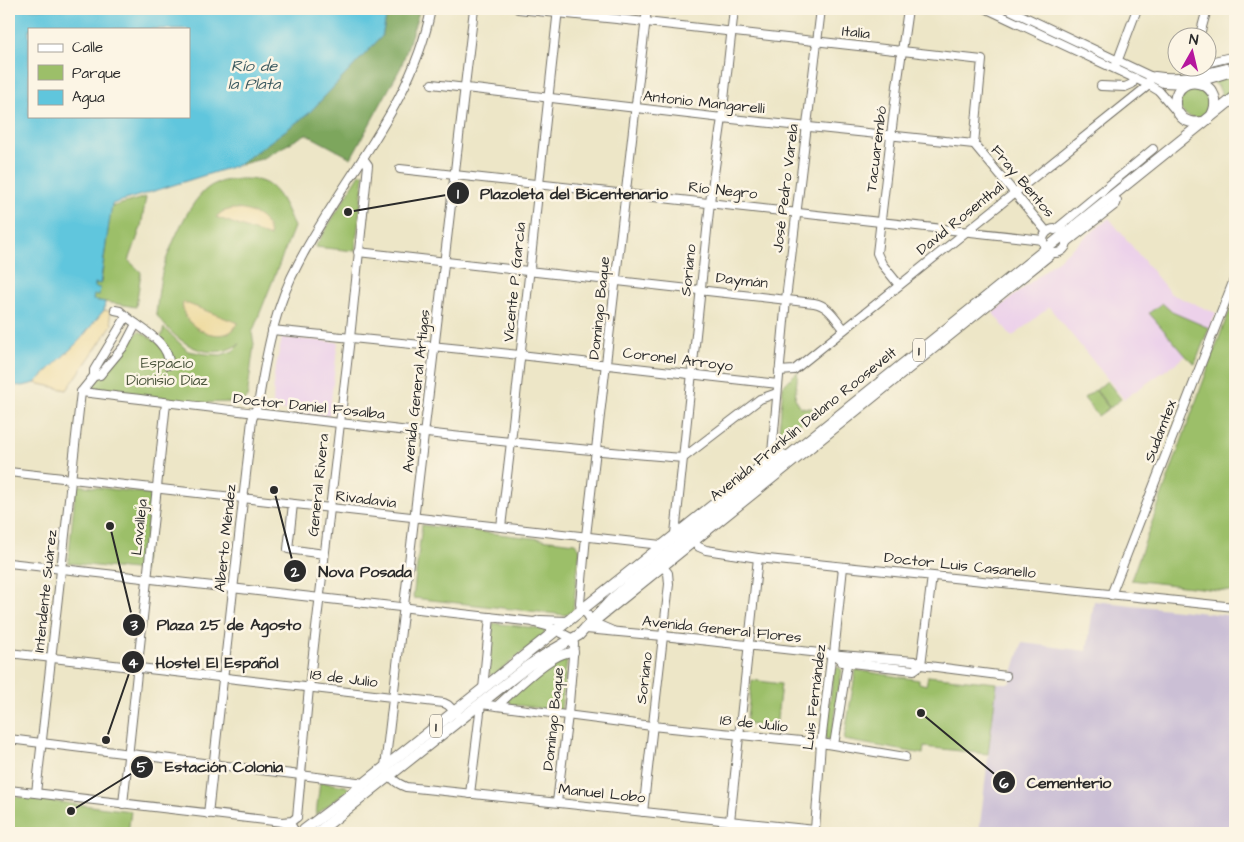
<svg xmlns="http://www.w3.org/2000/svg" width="1244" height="842" viewBox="0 0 1244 842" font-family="'Architects Daughter',sans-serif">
	<rect width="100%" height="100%" fill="#fcf5e5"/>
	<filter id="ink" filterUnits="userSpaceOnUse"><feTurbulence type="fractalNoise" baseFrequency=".02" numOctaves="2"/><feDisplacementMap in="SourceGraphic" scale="10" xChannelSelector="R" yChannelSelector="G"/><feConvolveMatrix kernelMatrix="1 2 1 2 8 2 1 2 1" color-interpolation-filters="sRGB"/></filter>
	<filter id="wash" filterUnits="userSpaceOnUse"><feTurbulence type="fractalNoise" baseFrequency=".0096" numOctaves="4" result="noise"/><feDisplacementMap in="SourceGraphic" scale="20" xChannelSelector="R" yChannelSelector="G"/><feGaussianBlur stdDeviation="1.12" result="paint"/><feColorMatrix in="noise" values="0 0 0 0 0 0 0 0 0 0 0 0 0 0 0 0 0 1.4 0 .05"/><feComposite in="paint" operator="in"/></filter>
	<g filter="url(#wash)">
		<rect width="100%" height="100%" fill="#ede6c7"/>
		<g fill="#ecd1ea">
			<polygon points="1109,218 1171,294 1216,313 1195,364 1186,356 1124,399 1049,307 1012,337 993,313"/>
			<polygon points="282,338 338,342 329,416 273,409 274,375"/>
		</g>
		<polygon fill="#cbbfd5" points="1094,601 1235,616 1235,833 979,833 997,683 1010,683 1022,643 1087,651"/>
		<g fill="#9cbf69" stroke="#64754a">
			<polygon points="1235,73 1235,93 1224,100 1219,88 1212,81"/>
			<path d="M1202,86l11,15c-2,3 -3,9 -5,12 -7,10 -21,5 -27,-3l-2,-11 8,-12z"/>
			<polygon points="360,174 363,174 364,176 355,251 315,247"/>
			<path d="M240,179c8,0 16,0 23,3 16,6 25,30 31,45l-42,106 2,11 -7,54 -4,4 -57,1 -102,-13 55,-59 20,12 5,-15 24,23 18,3 15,1 12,-4 7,-7c-5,2 -11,6 -18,7 -28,5 -51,-16 -66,-37 2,-15 3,-31 7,-45 8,-24 29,-78 54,-86 7,-3 16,-3 23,-4z"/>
			<polygon points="146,197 141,227 129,261 141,272 136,307 93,300 94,294 99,295 95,287 95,283 101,283 111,207"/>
			<polygon points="1235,298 1235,592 1131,580 1223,327"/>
			<polygon points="1162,303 1172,312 1209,328 1195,364 1186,356 1149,313"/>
			<polygon points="798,371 795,398 800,407 818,409 778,442 783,386"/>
			<polygon points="1107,381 1121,399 1110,408 1096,390"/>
			<polygon points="1095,390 1109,408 1098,416 1084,398"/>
			<polygon points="76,485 151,494 143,571 68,563"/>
			<polygon points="422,525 575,543 580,549 573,610 566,615 413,598"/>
			<polygon points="493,623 544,629 545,634 494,675 490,675 489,672"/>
			<polygon points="559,658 567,660 561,711 508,704 506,700 550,663"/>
			<polygon points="838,667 842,670 832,736 829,740 826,739 825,736 834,671"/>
			<polygon points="856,670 919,680 919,683 926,685 928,676 997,683 988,754 924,747 923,754 844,740"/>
			<polygon points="752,680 781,684 776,728 746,724"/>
			<polygon points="320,782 346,786 349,789 316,815"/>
			<polygon points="9,796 131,811 128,833 9,833"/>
		</g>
		<polygon fill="#7da65d" stroke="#546844" points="388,9 420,9 401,67 351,158 306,134 262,159 238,165 308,114 382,36"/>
		<g fill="#eeda9e" stroke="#8c8264">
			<path d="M232,209c19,0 37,8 38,28l-54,-20 6,-5z"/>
			<path d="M183,302l55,21c-2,2 -3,5 -5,7 -16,14 -55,-5 -50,-28z"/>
			<polygon points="104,310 109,311 112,325 67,390 35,383 79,341"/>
		</g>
		<path fill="#60c6dd" stroke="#467884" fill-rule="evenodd" d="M9,9h379l-6,27 -74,78 -70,51 -126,39 -12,80 -5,-1v4l5,1 -1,7h-5l-1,5 12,2 -1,8 -25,31 -44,42 -12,3 -14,-1zM29,29h160v87h-160z"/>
	</g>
	<g filter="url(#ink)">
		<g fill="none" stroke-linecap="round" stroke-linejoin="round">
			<g stroke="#6f6c62" stroke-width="10">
				<g id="minor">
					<path d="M474,9l-89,758c6,11 10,16 21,20l409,43 6,-87 10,-84 3,-5 9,-87"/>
					<polyline points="518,9 646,22 982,60 974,144 1047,232"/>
					<polyline points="987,9 1149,85 1159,91 1176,111"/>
					<polyline points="1008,9 1150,76 1163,83 1187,84"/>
					<polyline points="1199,38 1207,9"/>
					<polyline points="1206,63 1235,56"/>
					<polyline points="1116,65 1137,9"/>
					<path d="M1155,76c25,4 48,-2 72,-8"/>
					<polyline points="432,84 722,118 974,144"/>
					<polyline points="1101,86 1125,87 1132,84 1135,78"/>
					<polyline points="400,169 1043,240"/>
					<circle cx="1055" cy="241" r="12"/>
					<polyline points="1055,230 1153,149"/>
					<polyline points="1066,243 1116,204 1117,201 1113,195"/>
					<path d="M358,252l456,51c14,2 21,15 30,26"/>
					<polyline points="899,285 882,264 877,253 897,86 908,9"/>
					<path d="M115,310l5,1c16,16 50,29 49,54"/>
					<polyline points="272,330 520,355 778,384"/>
					<polyline points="779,371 794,370 1149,85 1150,76"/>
					<polyline points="94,376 100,375 125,345 136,324"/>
					<path d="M81,392c201,24 401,50 602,66l77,-59 17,-6"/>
					<polyline points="771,464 786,299 821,9"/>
					<polyline points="9,472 661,545"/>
					<polyline points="293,504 288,549 324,554"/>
					<polyline points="501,527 511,442 558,9"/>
					<polyline points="675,534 710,202 722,118 734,9"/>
					<polyline points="691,540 699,547 706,550 758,558 1235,607"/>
					<polyline points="9,563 534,622 540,620 567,621"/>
					<polyline points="1111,595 1235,277"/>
					<polyline points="597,620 1053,253"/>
					<polyline points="535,623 550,627 573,639 574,644 568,715 557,802"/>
					<polyline points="586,629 663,636 829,654 914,661 921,665 1006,676"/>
					<polyline points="613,631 592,622 587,614 581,610 580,603 586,536 647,9"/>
					<polyline points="9,653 444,703 448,705 457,714"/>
					<polyline points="842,662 914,670 921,665"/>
					<polyline points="921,665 932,576"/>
					<polyline points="483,689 490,617"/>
					<polyline points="481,704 652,726 821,743 905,757"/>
					<path d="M497,706c17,-15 55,-55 77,-54"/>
					<polyline points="9,739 365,783"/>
					<polyline points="834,745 847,664 834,654"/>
					<polyline points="9,790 282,822 292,821 297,817"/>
					<polyline points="36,793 81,392 94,376 94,370 126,317"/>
					<polyline points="470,794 481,704"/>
					<polyline points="123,804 166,403"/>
					<polyline points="643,812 669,584 668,573 660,563"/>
					<path d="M208,814l44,-394c2,-7 6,-14 7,-21 8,-49 16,-93 40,-137 44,-85 114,-157 132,-253"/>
					<polyline points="297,817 309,688 350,338 368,165 363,158"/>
					<polyline points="730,821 758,558"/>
					<polyline points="284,823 291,825 296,833"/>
				</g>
			</g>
			<g stroke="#6f6c62" stroke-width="12">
				<g id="major">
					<polyline points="1196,82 1235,70"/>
					<path d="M1203,122c-9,1 -18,1 -24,-8 -4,-5 -5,-12 -3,-18 9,-27 51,-10 36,19"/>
					<polyline points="304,830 336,806 767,462 783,455"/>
					<polyline points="317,833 528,666 548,653 579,635 611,600 627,586 1235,97"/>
				</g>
			</g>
			<use href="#minor" stroke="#fff" stroke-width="8"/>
			<use href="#major" stroke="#fff" stroke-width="10"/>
		</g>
	</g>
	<g text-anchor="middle" stroke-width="5" stroke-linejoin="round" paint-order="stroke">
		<g fill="#fcf5e5" stroke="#6a6863" stroke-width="1">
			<rect x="913" y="338.5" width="12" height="23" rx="4"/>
			<rect x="430" y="714.5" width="12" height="23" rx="4"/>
		</g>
		<g font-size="14" font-weight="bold" fill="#2b2b2b">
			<text x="919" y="355">1</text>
			<text x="436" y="731">1</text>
		</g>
		<g font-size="15" fill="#2b2b2b" stroke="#fcf5e5">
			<text transform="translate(856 32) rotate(6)" y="5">Italia</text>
			<text transform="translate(704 102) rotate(6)" y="5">Antonio Mangarelli</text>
			<text transform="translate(876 149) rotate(-83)" y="5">Tacuarembó</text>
			<text transform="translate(1023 181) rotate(50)" y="5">Fray Bentos</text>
			<text transform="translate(785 188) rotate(-83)" y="5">José Pedro Varela</text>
			<text transform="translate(723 190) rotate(6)" y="5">Río Negro</text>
			<text transform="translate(960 218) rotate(-39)" y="5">David Rosenthal</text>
			<text transform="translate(688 270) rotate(-84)" y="5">Soriano</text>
			<text transform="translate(742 280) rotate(6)" y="5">Daymán</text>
			<text transform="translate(514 282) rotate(-84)" y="5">Vicente P. García</text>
			<text transform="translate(599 308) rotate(-84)" y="5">Domingo Baque</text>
			<text transform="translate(678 359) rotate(7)" y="5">Coronel Arroyo</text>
			<text transform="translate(416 391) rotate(-84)" y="5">Avenida General Artigas</text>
			<text transform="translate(309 406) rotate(6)" y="5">Doctor Daniel Fosalba</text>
			<text transform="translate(803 424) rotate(-39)" y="5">Avenida Franklin Delano Roosevelt</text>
			<text transform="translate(1160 431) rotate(-69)" y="5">Sudamtex</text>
			<text transform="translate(318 485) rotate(-84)" y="5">General Rivera</text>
			<text transform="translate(366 499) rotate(7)" y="5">Rivadavia</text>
			<text transform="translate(139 527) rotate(-84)" y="5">Lavalleja</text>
			<text transform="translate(225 538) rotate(-84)" y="5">Alberto Méndez</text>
			<text transform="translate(960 565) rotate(6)" y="5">Doctor Luis Casanello</text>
			<text transform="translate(45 591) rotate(-84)" y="5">Intendente Suárez</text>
			<text transform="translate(722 629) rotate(6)" y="5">Avenida General Flores</text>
			<text transform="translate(344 678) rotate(7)" y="5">18 de Julio</text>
			<text transform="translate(644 678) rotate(-83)" y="5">Soriano</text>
			<text transform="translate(814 697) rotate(-83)" y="5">Luis Fernández</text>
			<text transform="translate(553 719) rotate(-84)" y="5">Domingo Baque</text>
			<text transform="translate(754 723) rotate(6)" y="5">18 de Julio</text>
			<text transform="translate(602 793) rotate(6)" y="5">Manuel Lobo</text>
		</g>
		<g font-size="15" fill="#4d573e" stroke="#fcf5e5">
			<text x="167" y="368">Espacio<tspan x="167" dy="17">Dionisio Díaz</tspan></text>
		</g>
		<g font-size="16" font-style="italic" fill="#3b5a60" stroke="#fcf5e5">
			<text x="254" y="71">Río de<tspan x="254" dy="18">la Plata</tspan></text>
		</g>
	</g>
	<path fill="none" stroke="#2b2b2b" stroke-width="2" d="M348 212L458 193M274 490L295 571M110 526L134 625M106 740L133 662M71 811L142 767M921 713L1004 782"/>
	<g fill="#2b2b2b" stroke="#fcf5e5" stroke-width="2">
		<circle cx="348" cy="212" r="5"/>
		<circle cx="274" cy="490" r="5"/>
		<circle cx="110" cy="526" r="5"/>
		<circle cx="106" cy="740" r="5"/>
		<circle cx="71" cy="811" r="5"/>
		<circle cx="921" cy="713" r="5"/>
		<circle cx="458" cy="193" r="12"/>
		<circle cx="295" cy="571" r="12"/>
		<circle cx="134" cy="625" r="12"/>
		<circle cx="133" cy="662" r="12"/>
		<circle cx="142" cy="767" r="12"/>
		<circle cx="1004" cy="782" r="12"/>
	</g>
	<g font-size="15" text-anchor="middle" font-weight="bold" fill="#fff">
		<text x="458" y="199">1</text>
		<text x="295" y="577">2</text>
		<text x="134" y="630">3</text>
		<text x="133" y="668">4</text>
		<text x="142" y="772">5</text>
		<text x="1004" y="788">6</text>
	</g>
	<g font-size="16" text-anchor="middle" font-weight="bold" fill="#2b2b2b" stroke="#fcf5e5" stroke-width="5" stroke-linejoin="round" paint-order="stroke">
		<text x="574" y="199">Plazoleta del Bicentenario</text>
		<text x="365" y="577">Nova Posada</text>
		<text x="229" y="630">Plaza 25 de Agosto</text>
		<text x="217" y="668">Hostel El Español</text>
		<text x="224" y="772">Estación Colonia</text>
		<text x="1069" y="788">Cementerio</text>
	</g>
	<rect width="1244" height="842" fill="none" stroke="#fcf5e5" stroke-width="30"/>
	<rect x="28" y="28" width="162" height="90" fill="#fcf5e5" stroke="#a8a49b"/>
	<rect x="38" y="44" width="25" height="8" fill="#ffffff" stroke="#a8a49b"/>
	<text x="72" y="52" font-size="15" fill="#2b2b2b">Calle</text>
	<rect x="38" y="65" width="25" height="15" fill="#9cbf69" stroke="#a8a49b"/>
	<text x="72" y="78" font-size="15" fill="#2b2b2b">Parque</text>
	<rect x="38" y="90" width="25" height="15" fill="#60c6dd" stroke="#a8a49b"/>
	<text x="72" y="102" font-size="15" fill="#2b2b2b">Agua</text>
	<g transform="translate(1192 52) rotate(8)"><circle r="24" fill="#fcf5e5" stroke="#a8a49b"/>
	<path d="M0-4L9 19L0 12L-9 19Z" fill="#b5179e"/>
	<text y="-8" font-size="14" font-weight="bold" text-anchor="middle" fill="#2b2b2b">N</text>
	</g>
</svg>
